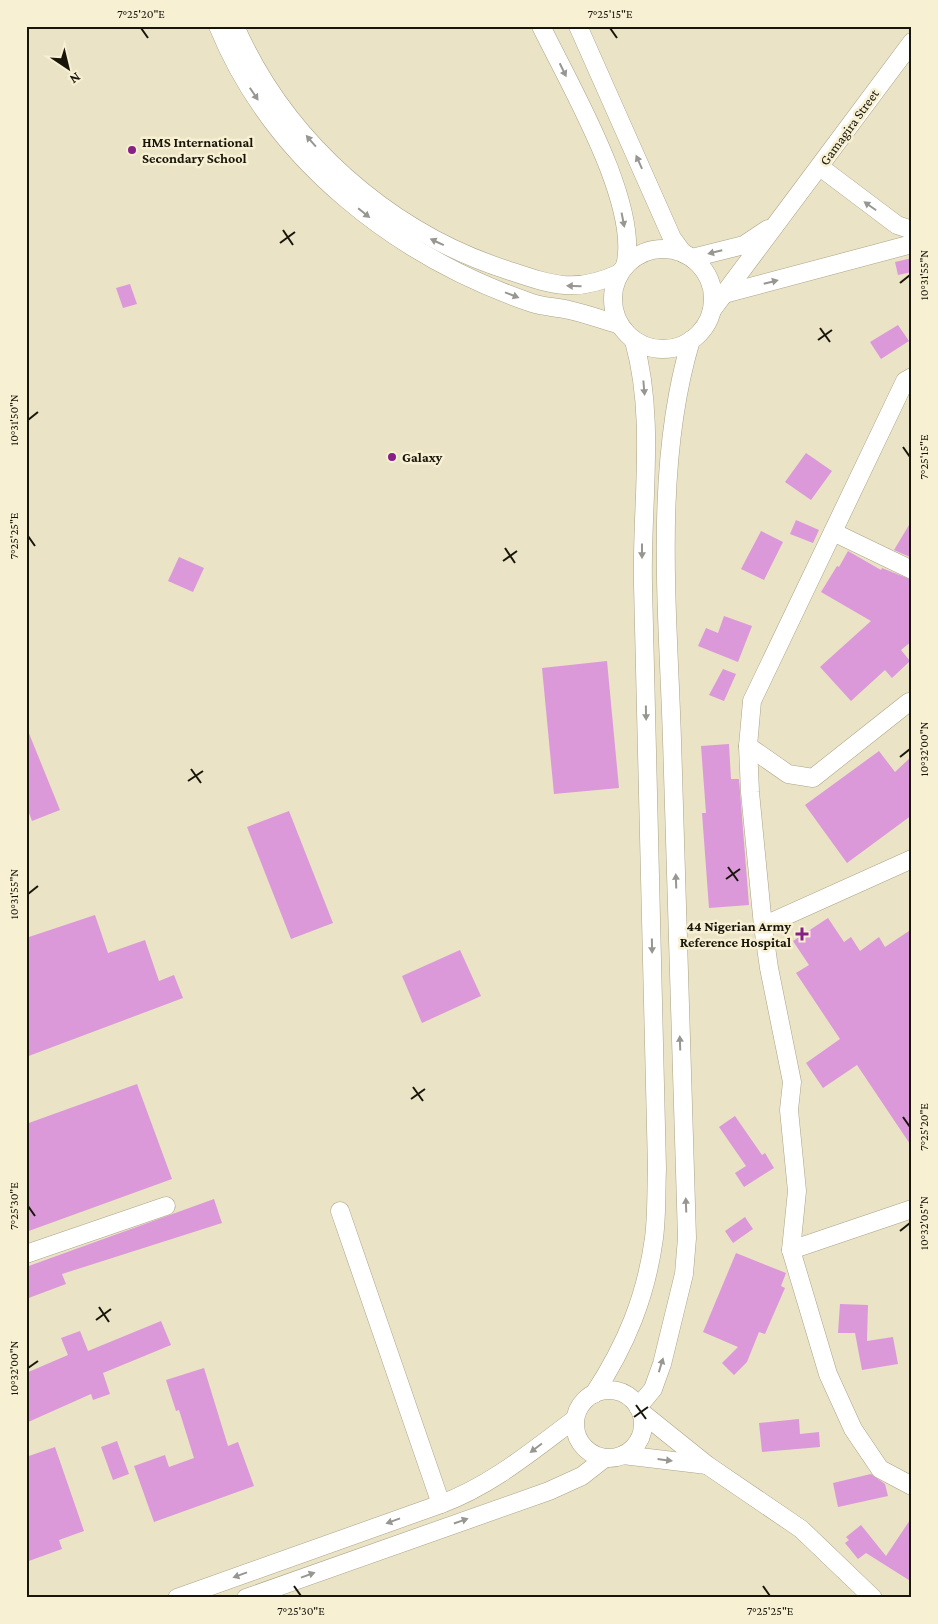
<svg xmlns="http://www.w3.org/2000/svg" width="938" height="1624" viewBox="0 0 938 1624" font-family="'Crimson Pro',serif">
	<rect width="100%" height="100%" fill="#eae3c6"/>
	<g fill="#db99d9">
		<polygon points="912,258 912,272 898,275 895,262"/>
		<polygon points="130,284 137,304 123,308 116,288"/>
		<polygon points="898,325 909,341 881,359 870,342"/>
		<polygon points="806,453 832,471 811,500 785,482"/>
		<polygon points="796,520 819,530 813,543 790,534"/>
		<polygon points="912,520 912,558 894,550"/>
		<polygon points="761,531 783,542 764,580 741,569"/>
		<polygon points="848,551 881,570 882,568 912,580 912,641 901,650 910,661 892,678 885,670 851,701 820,667 871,621 821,592 837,566 839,567"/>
		<polygon points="179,557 204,568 193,592 168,581"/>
		<polygon points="724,616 752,626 738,662 698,646 706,628 718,633"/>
		<polygon points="607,661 619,788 554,794 542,668"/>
		<polygon points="723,669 736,674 724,701 709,695"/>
		<polygon points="26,726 60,810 32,821 26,805"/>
		<polygon points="729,744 731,779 739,779 749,905 709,908 702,813 706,813 701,746"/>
		<polygon points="879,751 895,772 912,756 912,815 847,863 805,805"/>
		<polygon points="289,811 333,923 291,939 247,827"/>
		<polygon points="95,915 108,953 145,940 159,981 174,975 183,998 26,1057 26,938"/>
		<polygon points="828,918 844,942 851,937 860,951 879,937 885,947 912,929 912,1147 857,1065 823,1088 806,1063 840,1039 796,973 809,965 793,941"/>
		<polygon points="460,950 481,996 422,1023 402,976"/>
		<polygon points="137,1084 172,1179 26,1232 26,1124"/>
		<polygon points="735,1116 762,1155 765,1153 774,1168 744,1187 735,1173 746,1166 719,1127"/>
		<polygon points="214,1199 222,1223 62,1274 66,1284 26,1299 26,1267"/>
		<polygon points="745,1217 753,1229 733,1243 725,1231"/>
		<polygon points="736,1253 786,1273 781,1286 785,1288 765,1334 759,1332 747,1362 734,1375 722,1363 738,1347 703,1332"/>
		<polygon points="840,1304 868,1305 867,1341 893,1337 898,1364 862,1370 855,1333 838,1333"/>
		<polygon points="161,1321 171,1345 103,1373 110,1394 93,1400 91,1394 26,1423 26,1373 68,1355 61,1338 80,1331 88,1351"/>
		<polygon points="204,1368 228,1446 238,1442 254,1486 154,1522 134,1466 165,1455 169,1467 194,1458 179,1410 176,1411 166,1380"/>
		<polygon points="799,1419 800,1434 819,1432 820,1447 762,1452 759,1423"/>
		<polygon points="117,1441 129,1474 113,1480 101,1447"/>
		<polygon points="55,1447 84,1531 59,1540 62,1549 26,1562 26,1457"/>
		<polygon points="871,1474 885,1484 888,1496 838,1507 833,1483"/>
		<polygon points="912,1517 912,1582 866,1553 858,1559 845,1543 849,1540 846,1537 861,1525 886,1556"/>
	</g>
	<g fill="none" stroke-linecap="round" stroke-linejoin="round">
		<g stroke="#aaa387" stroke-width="19">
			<g id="minor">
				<path d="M218,26c55,135 179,231 314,277 12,4 25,4 37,7 18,4 34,10 51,15"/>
				<path d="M235,26c50,115 154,206 272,244 45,15 68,24 113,3"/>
				<path d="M541,26c27,56 100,179 84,240"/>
				<polyline points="578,26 672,238 683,253"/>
				<polyline points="820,167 897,225 912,230"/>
				<circle cx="663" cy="299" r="50"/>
				<polyline points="692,258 744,245 768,229"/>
				<polyline points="724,294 912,244"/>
				<polyline points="712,310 912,42"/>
				<polyline points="912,377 905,381 752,701 748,746 750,792 763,926 912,859"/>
				<polyline points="833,532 912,570"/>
				<polyline points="748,746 788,774 813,778 909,702"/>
				<polyline points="763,926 769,968 792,1082 789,1110 797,1191 791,1250 828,1374 853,1429 880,1469 912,1486"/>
				<polyline points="340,1211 441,1504"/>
				<polyline points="791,1250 912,1209"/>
				<polyline points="26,1254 166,1206"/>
				<circle cx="609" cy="1424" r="34"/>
				<path d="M594,1394c32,-49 52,-97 60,-156 3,-23 2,-46 3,-69 -5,-195 -9,-389 -14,-584 -2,-80 13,-166 -9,-244"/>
				<path d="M638,1407l15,-18 9,-25 22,-90 3,-36c-6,-166 -11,-332 -15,-498 -4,-131 -19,-273 19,-400"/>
				<polyline points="641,1412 707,1465 801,1529 873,1598"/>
				<polyline points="623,1455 707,1465"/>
				<path d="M177,1598l264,-94c51,-19 91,-53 134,-85"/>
				<polyline points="246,1598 549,1491 582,1476 605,1458"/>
			</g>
		</g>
		<use href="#minor" stroke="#fff" stroke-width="18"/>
	</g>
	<defs><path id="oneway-solid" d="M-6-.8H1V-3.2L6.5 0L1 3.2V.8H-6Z" transform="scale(1.25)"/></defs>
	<g fill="#979691">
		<use href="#oneway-solid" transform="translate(563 70) rotate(64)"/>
		<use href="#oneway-solid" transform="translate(254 94) rotate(56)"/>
		<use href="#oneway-solid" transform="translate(311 141) rotate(-131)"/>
		<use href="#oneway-solid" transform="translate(639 162) rotate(-114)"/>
		<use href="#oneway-solid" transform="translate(870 206) rotate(-145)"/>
		<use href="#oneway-solid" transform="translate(364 213) rotate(39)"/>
		<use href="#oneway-solid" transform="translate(623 220) rotate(79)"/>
		<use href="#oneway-solid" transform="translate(437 242) rotate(-155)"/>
		<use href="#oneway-solid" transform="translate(715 252) rotate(166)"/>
		<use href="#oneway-solid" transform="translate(771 282) rotate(-14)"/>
		<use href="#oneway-solid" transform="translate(574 286) rotate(-179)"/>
		<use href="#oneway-solid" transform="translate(512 295) rotate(21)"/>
		<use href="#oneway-solid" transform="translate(644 388) rotate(85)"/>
		<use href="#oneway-solid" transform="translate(642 551) rotate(90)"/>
		<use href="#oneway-solid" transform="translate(646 713) rotate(89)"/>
		<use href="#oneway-solid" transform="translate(676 881) rotate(-92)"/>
		<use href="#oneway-solid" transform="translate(652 946) rotate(89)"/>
		<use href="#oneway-solid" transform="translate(680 1043) rotate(-92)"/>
		<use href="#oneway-solid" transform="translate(686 1205) rotate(-92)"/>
		<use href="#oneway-solid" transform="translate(661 1365) rotate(-73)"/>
		<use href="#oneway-solid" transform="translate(536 1448) rotate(143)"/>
		<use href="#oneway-solid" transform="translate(665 1460) rotate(7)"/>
		<use href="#oneway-solid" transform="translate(393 1521) rotate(160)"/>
		<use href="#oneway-solid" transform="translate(461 1521) rotate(-19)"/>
		<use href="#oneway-solid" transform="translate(240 1575) rotate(160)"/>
		<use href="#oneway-solid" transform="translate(308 1575) rotate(-20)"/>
	</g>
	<path fill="none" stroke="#18160b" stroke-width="2" d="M141,28l7,10M610,28l7,10M283,230l10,15M280,243l15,-11M900,283l10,-8M820,328l10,14M818,340l14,-10M28,420l10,-8M903,447l7,10M28,536l7,10M505,548l10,15M503,561l14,-10M900,757l10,-8M191,769l10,14M188,781l15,-10M728,867l10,14M726,879l14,-10M28,894l10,-8M413,1087l10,14M411,1099l14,-10M903,1117l7,10M28,1206l7,10M900,1231l10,-8M99,1307l10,15M96,1320l15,-11M28,1368l10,-7M636,1405l10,14M634,1417l14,-10M294,1586l7,10M763,1586l7,10"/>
	<g fill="#861f87" stroke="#f8f0d3" stroke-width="2">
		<circle cx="132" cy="150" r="5"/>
		<circle cx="392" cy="457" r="5"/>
		<path d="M799.5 926.5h5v5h5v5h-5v5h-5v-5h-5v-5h5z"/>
	</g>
	<g text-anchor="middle" stroke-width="5" stroke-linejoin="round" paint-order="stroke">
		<g font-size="14" fill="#18160b" stroke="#f8f0d3">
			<text transform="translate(849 127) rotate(-54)" y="5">Gamagira Street</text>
		</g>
		<g font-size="14" font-weight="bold" fill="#18160b" stroke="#f8f0d3" text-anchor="start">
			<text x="142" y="147">HMS International<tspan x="142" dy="16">Secondary School</tspan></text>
			<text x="402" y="462">Galaxy</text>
			<text x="791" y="931" text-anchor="end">44 Nigerian Army<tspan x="791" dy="16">Reference Hospital</tspan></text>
		</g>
	</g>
	<rect width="938" height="1624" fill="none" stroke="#f8f0d3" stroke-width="55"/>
	<g transform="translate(68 68) rotate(145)" stroke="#f8f0d3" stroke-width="4" paint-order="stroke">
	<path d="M0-4L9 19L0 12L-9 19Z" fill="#18160b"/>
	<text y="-8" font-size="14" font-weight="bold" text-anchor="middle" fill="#18160b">N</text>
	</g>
	<rect x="28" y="28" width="882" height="1568" fill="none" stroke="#18160b" stroke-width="2"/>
	<g font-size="12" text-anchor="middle" fill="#18160b">
		<text x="141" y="18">7°25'20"E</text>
		<text x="610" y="18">7°25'15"E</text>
		<text transform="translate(924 275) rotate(-90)" y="4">10°31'55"N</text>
		<text transform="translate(14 420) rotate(-90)" y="4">10°31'50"N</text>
		<text transform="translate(924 457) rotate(-90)" y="4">7°25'15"E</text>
		<text transform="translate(14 536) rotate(-90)" y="4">7°25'25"E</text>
		<text transform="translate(924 749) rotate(-90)" y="4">10°32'00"N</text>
		<text transform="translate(14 894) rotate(-90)" y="4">10°31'55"N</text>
		<text transform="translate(924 1127) rotate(-90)" y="4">7°25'20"E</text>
		<text transform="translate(14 1206) rotate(-90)" y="4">7°25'30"E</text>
		<text transform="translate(924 1223) rotate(-90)" y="4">10°32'05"N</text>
		<text transform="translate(14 1368) rotate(-90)" y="4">10°32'00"N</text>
		<text x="301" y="1615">7°25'30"E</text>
		<text x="770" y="1615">7°25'25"E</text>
	</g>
</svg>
